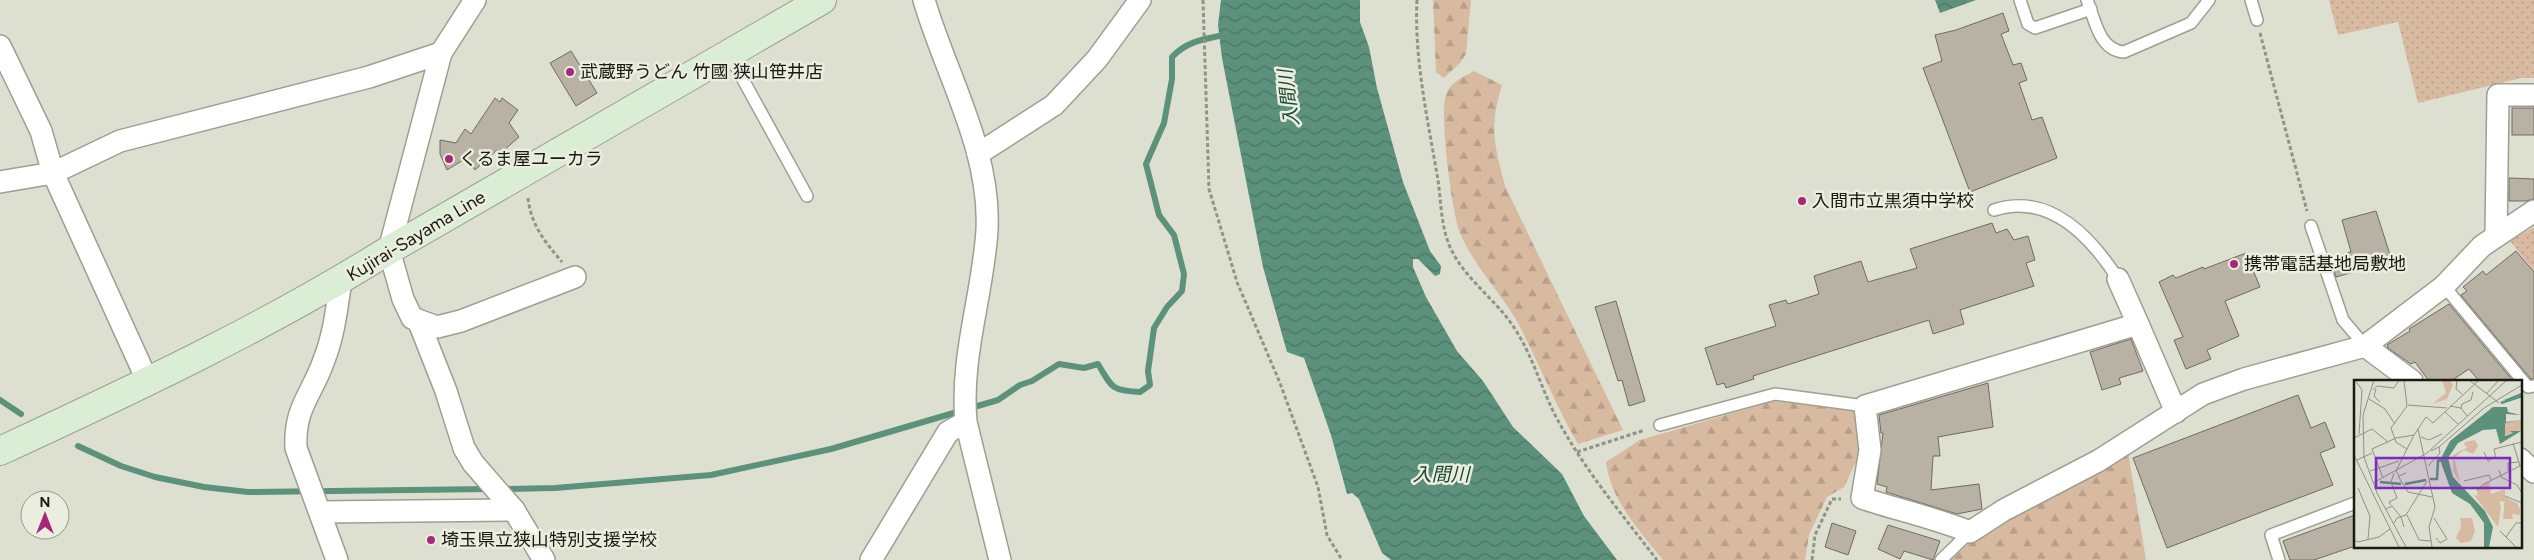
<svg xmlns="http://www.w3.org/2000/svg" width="2534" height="560" viewBox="0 0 2534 560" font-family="Figtree,'Noto Sans JP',sans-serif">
	<defs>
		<pattern id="green-dots" width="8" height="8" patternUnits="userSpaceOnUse" patternTransform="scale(1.25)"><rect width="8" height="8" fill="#d8baa0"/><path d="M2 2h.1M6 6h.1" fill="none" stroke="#b99f89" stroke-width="1.8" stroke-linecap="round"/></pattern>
		<pattern id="forest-firs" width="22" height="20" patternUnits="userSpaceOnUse" patternTransform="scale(1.25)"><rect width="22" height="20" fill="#d8baa0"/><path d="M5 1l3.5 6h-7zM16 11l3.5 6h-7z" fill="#b99f89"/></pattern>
		<pattern id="water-waves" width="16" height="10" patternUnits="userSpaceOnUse" patternTransform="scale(1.25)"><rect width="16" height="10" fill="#5c917b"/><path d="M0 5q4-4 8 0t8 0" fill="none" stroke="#4b7664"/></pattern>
	</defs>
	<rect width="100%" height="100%" fill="#dde0d1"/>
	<g fill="url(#green-dots)">
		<polygon points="2329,0 2534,0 2534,78 2521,78 2418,103 2398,22 2338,35"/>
		<polygon points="2534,227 2534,271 2510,241"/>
	</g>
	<g fill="url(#forest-firs)">
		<polygon points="1433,0 1471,0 1466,54 1460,63 1444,78 1436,72"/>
		<path d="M1474,71l28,14c-13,43 -8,58 3,101l118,244 -45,14c-22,-38 -37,-76 -57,-115 -17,-34 -46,-60 -61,-96 -8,-19 -21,-119 -14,-138 4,-13 17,-18 28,-24z"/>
		<path d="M1774,401l85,10 3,38 -18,38 -17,10 -18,38 -4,25h-142c-24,-30 -52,-59 -57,-98l34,-22z"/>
		<polygon points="2128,452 2146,560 1951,560 1979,534"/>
	</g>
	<g fill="url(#water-waves)">
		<polygon points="1221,0 1360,0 1360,22 1369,47 1377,88 1403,182 1430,251 1441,266 1440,274 1435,276 1418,259 1413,259 1413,267 1426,297 1457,351 1483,381 1513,427 1562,474 1584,516 1617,560 1391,560 1382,553 1359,499 1352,493 1347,494 1331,435 1304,358 1287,352 1263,267 1222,58 1218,25"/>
		<polygon points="1935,0 1976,0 1940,13"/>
	</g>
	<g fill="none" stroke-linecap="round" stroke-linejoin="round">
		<g stroke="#5c917b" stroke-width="6">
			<polyline points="0,400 21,414"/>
			<polyline points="78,446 121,466 155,477 204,487 248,492 489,489"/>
			<path d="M502,489l53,-1 156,-13 120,-26 167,-49 22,-15 12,-4 27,-17 25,4 14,-4c14,24 14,27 42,28l10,-7 -2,-14 6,-43 13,-21 15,-16 2,-17 -10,-39 -15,-20 -13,-51 18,-41 8,-44v-22c16,-17 34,-18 56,-23"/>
		</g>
	</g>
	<g fill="#b7b2a4" stroke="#706b5e">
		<polygon points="2003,13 2009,31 2001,34 2013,65 2021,63 2027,80 2019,83 2032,120 2042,117 2057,158 1970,192 1923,68 1942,61 1935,35 1956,30"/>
		<polygon points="571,51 597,93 576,106 550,63"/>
		<polygon points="495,98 500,102 502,98 518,110 509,123 519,137 501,153 497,150 475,170 465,159 447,170 440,154 440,140 456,143 465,129 471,134"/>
		<rect x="2512" y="108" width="22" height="27"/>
		<polygon points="2509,178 2534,179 2534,199 2526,201 2509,201"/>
		<polygon points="2376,211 2394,267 2373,273 2371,267 2336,277 2330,258 2351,252 2342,220"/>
		<polygon points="1992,223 1996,233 2007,229 2014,240 2028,236 2035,260 2026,263 2034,286 1960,310 1964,324 1933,334 1929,320 1753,376 1754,379 1726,388 1724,383 1717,385 1705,348 1776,326 1769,305 1786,300 1788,304 1819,294 1814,276 1861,261 1868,282 1917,268 1910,249"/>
		<polygon points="2516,251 2534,272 2534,379 2531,379 2461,295 2467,291 2463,287 2483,271 2486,275"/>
		<polygon points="2246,253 2260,287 2225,301 2239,336 2207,350 2211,359 2186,369 2174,340 2183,337 2159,282 2173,275 2176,278 2203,267 2204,269"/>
		<polygon points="1616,301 1645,401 1629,406 1622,380 1618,381 1595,307"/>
		<polygon points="2449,304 2513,381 2479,381 2469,369 2451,381 2429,381 2415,362 2411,364 2388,348 2387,345 2410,331 2409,329"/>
		<polygon points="2131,339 2143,371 2119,378 2121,384 2102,390 2090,352"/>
		<polygon points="1988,383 1993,427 1938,437 1940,456 1933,456 1931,490 1979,484 1982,509 1957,514 1886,492 1887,487 1877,484 1883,433 1881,433 1879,415"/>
		<polygon points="2298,395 2311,428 2325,422 2335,447 2320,453 2333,485 2167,548 2133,458"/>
		<polygon points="2355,515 2355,546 2314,560 2290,560 2283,541"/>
		<polygon points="1832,523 1856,531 1848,555 1825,547"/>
		<polygon points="1888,525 1940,541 1933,560 1904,551 1900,559 1878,549"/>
	</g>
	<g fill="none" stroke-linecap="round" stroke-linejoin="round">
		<g stroke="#9d9f91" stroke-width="14">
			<g id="lane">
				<polyline points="2020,0 2028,24 2035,28 2091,9"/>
				<path d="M2087,0c8,20 12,50 37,52l67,-29 18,-23"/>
				<polyline points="2251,0 2257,20"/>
				<polyline points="729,54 807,196"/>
				<path d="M1994,210c55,-18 97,27 124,69"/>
				<polyline points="2311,226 2343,320 2365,346"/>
				<polyline points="2444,286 2528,387 2534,386"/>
				<polyline points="1660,425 1775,394 1865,406"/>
				<polyline points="1941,560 1970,532"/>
				<polyline points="2279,560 2271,535 2355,503"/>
			</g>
		</g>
		<g stroke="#9d9f91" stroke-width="24">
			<g id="street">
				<polyline points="475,0 441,53 389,250 403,299 412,318 437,327 461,321 575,277"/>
				<path d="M924,0c22,75 67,150 63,230 -4,65 -27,126 -21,192l34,138"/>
				<polyline points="0,46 41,131 53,173 148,382"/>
				<polyline points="978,154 1054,105 1097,59 1140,0"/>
				<polyline points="0,182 53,173 120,141 369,77 441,53"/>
				<polyline points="2496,236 2498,95 2534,95"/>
				<polyline points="2118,279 2138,324"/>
				<polyline points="418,320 446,391 464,448 473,463 514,510 544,560"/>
				<polyline points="2365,346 2412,381"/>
				<path d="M2176,412l-38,-88 -273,82 5,44 -8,48c36,12 73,20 108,34l34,-22 94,-49 105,-67 41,-15 121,-33 79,-60 38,-40 52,-35"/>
				<polyline points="2520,459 2534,472"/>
				<polyline points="320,512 514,510"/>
				<path d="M337,560l-41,-112c-2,-41 16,-53 28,-88 10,-25 13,-53 17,-80"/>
				<polyline points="871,560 948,432 966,422"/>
			</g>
		</g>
		<g stroke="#9d9f91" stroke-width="30">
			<path id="secondary" d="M0,451c132,-61 266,-124 389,-201l433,-250"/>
		</g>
		<g stroke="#909387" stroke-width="3" stroke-dasharray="4 2.5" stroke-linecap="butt">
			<polyline points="1203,0 1209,189 1237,282 1280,383 1318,487 1327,535 1342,560"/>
			<path d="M1417,0c-3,59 11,121 21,180 3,22 3,46 12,67 15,33 46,52 65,82 17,26 26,58 40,86 28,53 66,98 102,145"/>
			<polyline points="2260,33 2307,211"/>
			<path d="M528,198c3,27 17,44 34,64"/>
			<polyline points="1577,452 1645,430"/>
			<polyline points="1812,560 1815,535 1832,499 1841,499"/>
		</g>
		<use href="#lane" stroke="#fff" stroke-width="11"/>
		<use href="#street" stroke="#fff" stroke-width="21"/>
		<use href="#secondary" stroke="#d9eed4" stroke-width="28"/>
	</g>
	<g fill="#a6287a" stroke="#ebedde" stroke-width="2">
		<circle cx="570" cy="72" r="5"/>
		<circle cx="449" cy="159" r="5"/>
		<circle cx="1802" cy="201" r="5"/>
		<circle cx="2234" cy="264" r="5"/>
		<circle cx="431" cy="540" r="5"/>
	</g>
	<g text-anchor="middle" stroke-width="5" stroke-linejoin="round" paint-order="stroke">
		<g font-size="18" fill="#191a14" stroke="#ebedde" text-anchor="start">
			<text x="580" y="78">武蔵野うどん 竹國 狭山笹井店</text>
			<text x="459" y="165">くるま屋ユーカラ</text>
			<text x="1812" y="207">入間市立黒須中学校</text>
			<text x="2244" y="270">携帯電話基地局敷地</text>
			<text x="441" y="546">埼玉県立狭山特別支援学校</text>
		</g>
		<g font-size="18" fill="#191a14" stroke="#ebedde">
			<text transform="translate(416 236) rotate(-31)" y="6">Kujirai-Sayama Line</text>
		</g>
		<g font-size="19" font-style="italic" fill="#1b4837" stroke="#ebedde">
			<text transform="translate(1288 98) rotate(-97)" y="7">入間川</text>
			<text x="1441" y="481">入間川</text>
		</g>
	</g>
	<g transform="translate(2354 380)">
		<rect width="168" height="168" fill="#dde0d1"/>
		<path d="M167,40v10l-16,5v-12zM120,115l25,4 2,9 -3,19z" fill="#d8baa0"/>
		<path d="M88,0h7l4,5 -4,9 -2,5 -15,5 14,-11zM121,60l3,6 -5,8 -9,-4 -10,8 6,24 -7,-11v-16l15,-8 -4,-2 1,-3zM135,102l2,12 14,-5v13l-28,-7 1,-6zM106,138h12l3,13 -4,10 -10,2 -5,-5 5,-11z" fill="#d8baa0"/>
		<path d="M151,117l12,6 3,6v6l-8,-1 1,5h-10z" fill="#d8baa0"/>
		<path d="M139,27h14l1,5 13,3 -15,-1v8l16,-2 -17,3v13l8,-3 -3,-2h11l-21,13 -4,-15 -13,1 -25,13 -10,15 5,19 32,34 8,16 -4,20h-5v-24l-14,-19 -18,-11 -12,-33 10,-19z" fill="#5c917b"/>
		<path fill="none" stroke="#5c917b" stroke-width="2.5" d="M151,21l17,-7M147,23l21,-7M76,99h7l1,-18 3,-1M26,102l21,2M51,104l21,-4"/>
		<path fill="none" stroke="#8f9185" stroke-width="1" d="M1,0l7,10 -3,44M20,0l-11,35 1,42 13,36 29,54M50,0l3,26 -16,22 5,14 11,7M103,0l-1,9 6,5M115,0l30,23M22,9l-2,7 6,6M19,10l4,-4 17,2 5,-8M132,14l13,-14M15,19l16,10 10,15M54,25l39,3M96,26l11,2 6,8M107,29l1,-5 9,-4 2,-8M91,32l13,12M64,49l17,78 -6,20 3,20M67,57l8,3 13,-6M0,58l18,-9 16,13M159,63l7,23M77,71l8,-4 45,-39 38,-23M130,72l4,9 6,-4M0,75l45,92M142,79l-2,-10 28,-7M3,80l15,-7M74,86l12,-13 -1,-6M145,90l2,7 16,8 5,8M16,91l29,-10M154,91v-8l11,-1M52,93l-7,3 -3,-5 18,-36M44,96l10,16 24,5M29,98l-11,-29 24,-11 18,-3 12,-18 7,6 46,-43M110,101l25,-6 2,5M19,103l54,-30 80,-73M4,108l12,28 -2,23M123,111l5,-6 40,-20M151,116l17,7M37,125l-2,-3 8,-4 -6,-16 3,-9M32,129l6,-3 9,11 3,10M53,135l12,25 12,1M80,138l13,21 -7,4 -4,-5M40,143l3,-5 9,-3 21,-34M146,151l16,16M152,157l10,-14h6M0,160l4,2 21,-5 11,-8"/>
		<path fill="#7b2cbf" fill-opacity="0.15" stroke="#7b2cbf" stroke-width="2.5" d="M22,78h134v30h-134z"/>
		<rect width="168" height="168" fill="none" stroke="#191a14" stroke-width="2.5"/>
	</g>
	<g transform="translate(45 515)"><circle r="24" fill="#ebedde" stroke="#97998d"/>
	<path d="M0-4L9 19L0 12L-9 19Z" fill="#a6287a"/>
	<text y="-8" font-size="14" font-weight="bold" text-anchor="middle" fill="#191a14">N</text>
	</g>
</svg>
